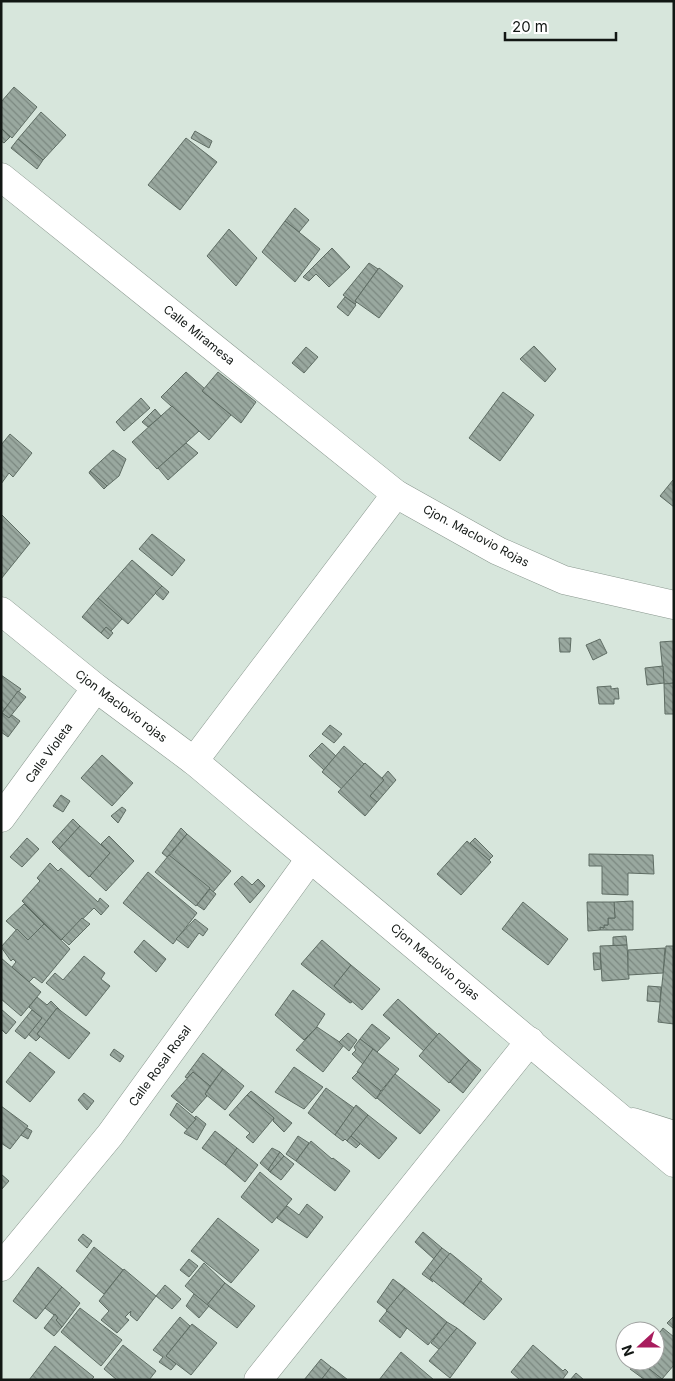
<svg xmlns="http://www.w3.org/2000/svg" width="675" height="1381" viewBox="0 0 675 1381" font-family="Inter,sans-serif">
	<defs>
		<pattern id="building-back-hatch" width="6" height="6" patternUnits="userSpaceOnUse" patternTransform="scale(1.25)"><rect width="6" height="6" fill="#99a89f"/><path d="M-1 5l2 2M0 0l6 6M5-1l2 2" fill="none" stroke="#7b8880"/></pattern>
	</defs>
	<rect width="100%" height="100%" fill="#d7e6dc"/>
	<g fill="url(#building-back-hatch)" stroke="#5f6d64">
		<polygon points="14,87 37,107 12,138 1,128 1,102"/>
		<polygon points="41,112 66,135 43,160 18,139"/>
		<polygon points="1,128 10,137 4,143 1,141"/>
		<polygon points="195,131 212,141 209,148 191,138"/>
		<polygon points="186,138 217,162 180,210 148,185"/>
		<polygon points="18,139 43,160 37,169 11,148"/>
		<polygon points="295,208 309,220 299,232 285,221"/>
		<polygon points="285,221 320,249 295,282 262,252"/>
		<polygon points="229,229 257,258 236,286 207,256"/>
		<polygon points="332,248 350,267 329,287 316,274 309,281 303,277"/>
		<polygon points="369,263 378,269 355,301 357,302 355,304 343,295"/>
		<polygon points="379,268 403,286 379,318 355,301"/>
		<polygon points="345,297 356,305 348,316 337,307"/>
		<polygon points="534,346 556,369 545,382 520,359"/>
		<polygon points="306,347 318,357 304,373 292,363"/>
		<polygon points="186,372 205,389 202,391 231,415 209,440 161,397"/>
		<polygon points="218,372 256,402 241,423 202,391"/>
		<polygon points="503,392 534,415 500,461 469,438"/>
		<polygon points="141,398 150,408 124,431 116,422"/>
		<polygon points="172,406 199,431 157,469 132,442"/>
		<polygon points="155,409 161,416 148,427 142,422"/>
		<polygon points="10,434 32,453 13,477 9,473 1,484 1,445"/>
		<polygon points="186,443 198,453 168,480 158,468"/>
		<polygon points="113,450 126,459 119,476 107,486 90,471"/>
		<polygon points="90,471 107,486 104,489 89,473"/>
		<polygon points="673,480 674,481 674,507 660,496"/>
		<polygon points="1,514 30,543 1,579"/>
		<polygon points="152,534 185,560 172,576 139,549"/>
		<polygon points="132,560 162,586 128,624 98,598"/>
		<polygon points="162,586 169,592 163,600 155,593"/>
		<polygon points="98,598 122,619 111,631 106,627 101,633 82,617"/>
		<polygon points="106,627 113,633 108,639 101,633"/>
		<polygon points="559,638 571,638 570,652 560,652"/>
		<polygon points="600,639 607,653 593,660 586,645"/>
		<polygon points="674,641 674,683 664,684 660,642"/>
		<polygon points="663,666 664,683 647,685 645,668"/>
		<polygon points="1,675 21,689 1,713"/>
		<polygon points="674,683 674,714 665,714 664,684"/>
		<polygon points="611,686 611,689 618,688 619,699 614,699 614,704 599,704 597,687"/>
		<polygon points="18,691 26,697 9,718 2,713"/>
		<polygon points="2,713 9,718 12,715 20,721 8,737 1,732"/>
		<polygon points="330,725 342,734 334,743 322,734"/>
		<polygon points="322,743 336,756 324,770 309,756"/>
		<polygon points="344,746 364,764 343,790 322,772"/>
		<polygon points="102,755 133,783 112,806 81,778"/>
		<polygon points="365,763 384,780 370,796 377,802 365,816 338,792"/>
		<polygon points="388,771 396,780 377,802 370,796 384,780 382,778"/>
		<polygon points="61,795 70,801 63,812 53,806"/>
		<polygon points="122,807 126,810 118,823 111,816"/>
		<polygon points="73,819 80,826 59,849 52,842"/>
		<polygon points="80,826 110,853 89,877 59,849"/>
		<polygon points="181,828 187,834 167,857 162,853"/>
		<polygon points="187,834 231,871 213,892 169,856"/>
		<polygon points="109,836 134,861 106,891 90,876 110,853 101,844"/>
		<polygon points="27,838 39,849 22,867 10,857"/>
		<polygon points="475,838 493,856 489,860 470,843"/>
		<polygon points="467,841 491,862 461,895 437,874"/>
		<polygon points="589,854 653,855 654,874 628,873 628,895 602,894 602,866 589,866"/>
		<polygon points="169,855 210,888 196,906 155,872"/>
		<polygon points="50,863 58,871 61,868 98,902 100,898 109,906 101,915 94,908 61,940 22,901 40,881 37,878"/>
		<polygon points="148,872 197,913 173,944 123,903"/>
		<polygon points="242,876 252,885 258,879 265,886 250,903 234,884"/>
		<polygon points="210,889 216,894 204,910 197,905"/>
		<polygon points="633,901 633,930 600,930 600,927 604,928 604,925 608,925 608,918 615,918 614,902"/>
		<polygon points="523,902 568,939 548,965 502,929"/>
		<polygon points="587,902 614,902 615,918 608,918 608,925 604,925 604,928 600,927 600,930 588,931"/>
		<polygon points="24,904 44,924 28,940 6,921"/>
		<polygon points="82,918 90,924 69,945 62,939"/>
		<polygon points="195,919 208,929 203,936 199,933 188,948 176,939"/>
		<polygon points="44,924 70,949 42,983 34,977 29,982 12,967 16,962 13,959 11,961 1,947 17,929 28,940"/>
		<polygon points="626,936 627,945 613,946 613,937"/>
		<polygon points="144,940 166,959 156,972 134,952"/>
		<polygon points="322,940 351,965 334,986 352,1002 350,1003 301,964"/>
		<polygon points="627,945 629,979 602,981 600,946"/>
		<polygon points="666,946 674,946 674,1024 658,1022"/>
		<polygon points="665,948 663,973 628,975 628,950"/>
		<polygon points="593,953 600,953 601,969 594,970"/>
		<polygon points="84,956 105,973 101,979 110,986 86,1016 46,983 55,973 63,980"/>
		<polygon points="1,958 41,992 21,1016 1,999"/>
		<polygon points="351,965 380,989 362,1010 334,986"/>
		<polygon points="648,986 661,987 660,1002 647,1001"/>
		<polygon points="293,990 325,1014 316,1028 304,1040 275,1015"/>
		<polygon points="37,997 47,1005 51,1001 62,1012 57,1008 37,1034 40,1037 36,1041 28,1034 42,1018 29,1007"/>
		<polygon points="398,999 438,1035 424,1051 383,1015"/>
		<polygon points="57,1008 90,1033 69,1059 37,1034"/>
		<polygon points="1,1009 16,1022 6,1034 1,1029"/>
		<polygon points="32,1010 42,1018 25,1039 15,1031"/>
		<polygon points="372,1024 390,1038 377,1052 360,1039"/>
		<polygon points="317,1027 344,1045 323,1072 296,1050"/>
		<polygon points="348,1033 357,1040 349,1051 339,1042"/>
		<polygon points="439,1033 469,1060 449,1083 419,1056"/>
		<polygon points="360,1039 373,1049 363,1064 352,1054 356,1050 354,1047"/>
		<polygon points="114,1049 124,1056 120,1062 110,1055"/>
		<polygon points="373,1049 399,1069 381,1091 357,1072"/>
		<polygon points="30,1052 55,1072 30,1102 6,1082"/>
		<polygon points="203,1053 223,1069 210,1086 193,1072 187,1078 185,1077"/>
		<polygon points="469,1060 481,1070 463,1093 450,1082"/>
		<polygon points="294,1067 323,1087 304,1109 275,1092"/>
		<polygon points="223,1069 244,1086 225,1110 205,1094"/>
		<polygon points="193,1072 210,1086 205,1094 207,1096 192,1113 171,1096"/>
		<polygon points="358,1072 381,1091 376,1099 352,1078"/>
		<polygon points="395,1074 440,1110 420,1134 377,1098"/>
		<polygon points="326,1088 354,1108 335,1135 308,1113"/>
		<polygon points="251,1091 292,1123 284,1132 273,1121 274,1118 247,1095"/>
		<polygon points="84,1093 94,1101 87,1110 78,1100"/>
		<polygon points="247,1095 274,1118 253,1143 246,1137 250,1133 229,1115"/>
		<polygon points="177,1103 196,1119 188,1130 170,1115"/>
		<polygon points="356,1105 368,1115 347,1141 345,1139 343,1141 335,1135"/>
		<polygon points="1,1106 28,1126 10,1149 1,1143"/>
		<polygon points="368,1115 397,1138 379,1159 351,1136"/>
		<polygon points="196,1116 206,1124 197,1140 184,1133 196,1119 194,1118"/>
		<polygon points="27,1128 32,1131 28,1139 21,1135"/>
		<polygon points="215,1131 237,1148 225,1165 202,1148"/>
		<polygon points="298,1136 309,1143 296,1161 286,1154"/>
		<polygon points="351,1136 360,1144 356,1148 347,1141"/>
		<polygon points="311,1141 332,1159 333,1158 350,1171 335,1191 296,1161"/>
		<polygon points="237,1148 258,1165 245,1182 225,1165"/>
		<polygon points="272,1148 280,1152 268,1170 260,1163"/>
		<polygon points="280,1152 284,1156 270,1172 268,1170"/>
		<polygon points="284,1156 294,1164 281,1180 270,1172"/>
		<polygon points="260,1172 292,1199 272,1223 241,1197"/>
		<polygon points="1,1174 9,1181 1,1190"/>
		<polygon points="307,1204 323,1217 307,1238 277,1218 287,1206 299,1215"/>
		<polygon points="218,1218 259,1250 231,1283 191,1251"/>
		<polygon points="423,1232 442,1248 434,1259 415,1242"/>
		<polygon points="83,1234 92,1241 87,1248 78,1240"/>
		<polygon points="94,1247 123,1270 104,1294 76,1271"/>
		<polygon points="442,1248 450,1254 430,1278 433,1282 422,1274"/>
		<polygon points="450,1253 482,1279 463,1304 430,1278"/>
		<polygon points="189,1259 198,1266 189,1277 180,1270"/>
		<polygon points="204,1263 225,1283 207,1305 185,1286"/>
		<polygon points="38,1267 62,1287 36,1319 13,1301"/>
		<polygon points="124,1269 156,1296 137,1321 130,1315 131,1311 125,1317 129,1320 117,1333 101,1320 109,1311 99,1301"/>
		<polygon points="393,1279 405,1288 387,1310 377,1302"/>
		<polygon points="481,1281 502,1299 484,1320 463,1304"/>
		<polygon points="225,1283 255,1306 237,1328 207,1305"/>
		<polygon points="165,1285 181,1299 172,1309 156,1296"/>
		<polygon points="62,1287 80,1303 62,1327 56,1320 58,1318 45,1308"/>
		<polygon points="405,1288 447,1322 428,1345 386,1311"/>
		<polygon points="194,1294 209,1306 199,1318 186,1306"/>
		<polygon points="80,1308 122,1340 101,1366 61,1332"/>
		<polygon points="387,1311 407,1328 400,1338 379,1321"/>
		<polygon points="55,1314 58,1318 56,1320 62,1327 54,1336 44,1328"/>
		<polygon points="674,1316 674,1329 667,1323"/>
		<polygon points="180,1317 190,1326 166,1356 176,1364 171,1370 159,1362 163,1357 153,1350"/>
		<polygon points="447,1322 457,1328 440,1350 431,1343"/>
		<polygon points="192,1324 217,1343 191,1375 166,1356"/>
		<polygon points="457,1328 476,1343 450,1378 429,1361"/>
		<polygon points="663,1328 674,1337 674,1365 662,1379 639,1361 655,1361 655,1339"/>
		<polygon points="123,1345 156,1371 149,1380 117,1380 104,1369"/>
		<polygon points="533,1345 563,1371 565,1369 568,1372 562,1380 520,1380 511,1372"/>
		<polygon points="55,1346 94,1377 91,1380 29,1380"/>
		<polygon points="401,1352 434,1380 379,1380"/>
		<polygon points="321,1359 331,1367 321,1380 304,1380"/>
		<polygon points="637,1361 639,1361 662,1379 645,1380 630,1369"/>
		<polygon points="331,1367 334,1369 348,1380 321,1380"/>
		<polygon points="576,1373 584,1380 570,1380"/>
	</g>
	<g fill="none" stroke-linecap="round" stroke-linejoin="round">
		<g stroke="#89978e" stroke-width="29">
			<g id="minor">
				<polyline points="1,177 396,494 498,551 564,580 674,605"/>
				<polyline points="1,611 96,688 194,761 674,1163"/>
				<polyline points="194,761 396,494"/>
				<polyline points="1,818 96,688"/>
				<polyline points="633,1122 674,1135"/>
				<polyline points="1,1267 110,1135 310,859"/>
				<polyline points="258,1380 530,1041"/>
			</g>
		</g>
		<use href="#minor" stroke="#fff" stroke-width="28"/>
	</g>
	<g text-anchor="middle" stroke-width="4" stroke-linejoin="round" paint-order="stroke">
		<g font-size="12" fill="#121714" stroke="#fff">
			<text transform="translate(199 335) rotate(39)" y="4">Calle Miramesa</text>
			<text transform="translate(476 536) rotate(28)" y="4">Cjon. Maclovio Rojas</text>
			<text transform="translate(121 706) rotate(37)" y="4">Cjon Maclovio rojas</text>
			<text transform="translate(49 753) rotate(-54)" y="4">Calle Violeta</text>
			<text transform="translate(435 962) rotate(40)" y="4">Cjon Maclovio rojas</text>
			<text transform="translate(160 1066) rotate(-54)" y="4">Calle Rosal Rosal</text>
		</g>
	</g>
	<rect width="675" height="1381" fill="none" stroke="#121714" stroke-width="5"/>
	<g transform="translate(640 1346) rotate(249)"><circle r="24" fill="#ffffff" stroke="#a0a2a1"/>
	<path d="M0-4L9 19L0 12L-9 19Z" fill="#a81c5d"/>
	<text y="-8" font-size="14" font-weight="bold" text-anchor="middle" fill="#121714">N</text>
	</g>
	<path d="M505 32v8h111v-8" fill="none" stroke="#121714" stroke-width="2.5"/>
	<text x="512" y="32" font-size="15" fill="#121714" stroke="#ffffff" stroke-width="4" paint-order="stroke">20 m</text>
</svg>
